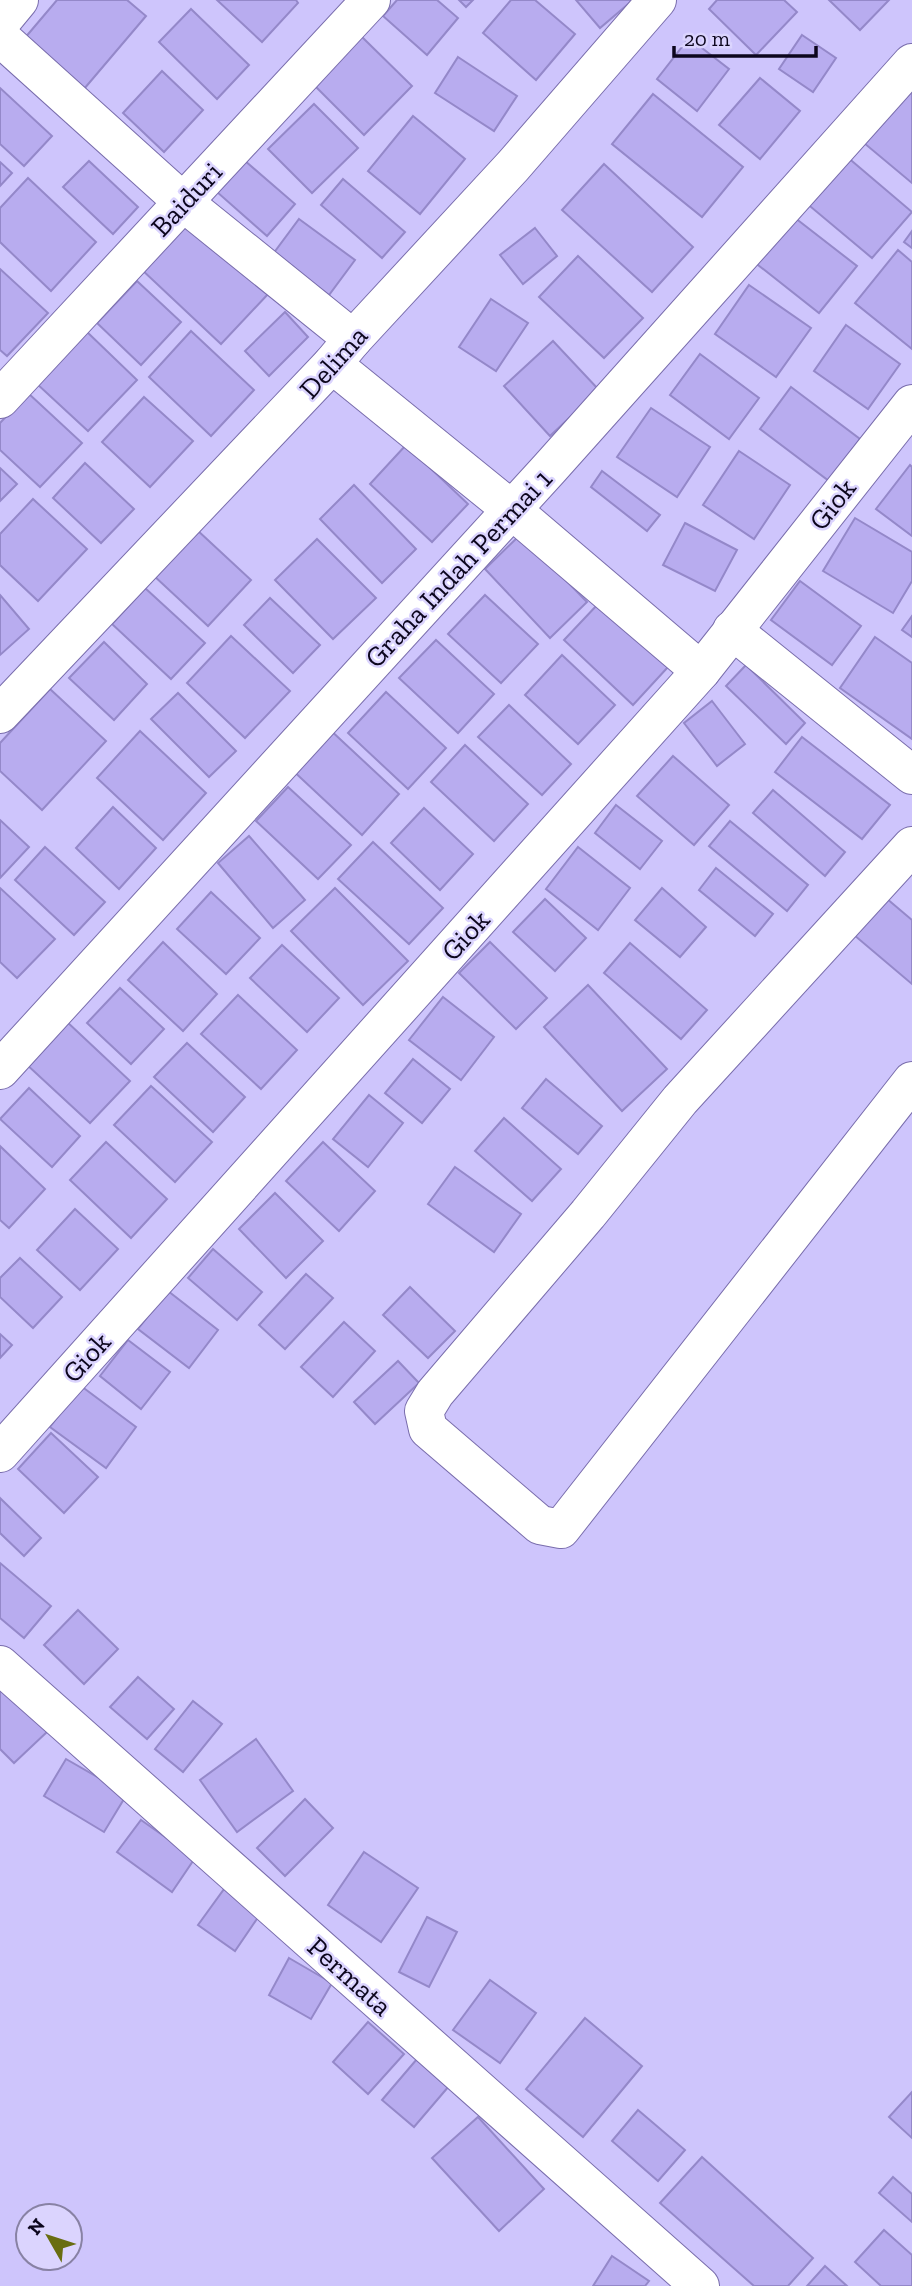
<svg xmlns="http://www.w3.org/2000/svg" width="912" height="2286" viewBox="0 0 912 2286" font-family="'Zilla Slab',serif">
	<rect width="100%" height="100%" fill="#cec5fc"/>
	<g fill="#b8acef" stroke="#9488c9" stroke-width="2">
		<polygon points="57,0 127,0 146,16 84,89 24,39"/>
		<polygon points="217,0 296,0 298,3 262,42"/>
		<polygon points="397,0 437,0 458,18 427,55 383,16"/>
		<polygon points="459,0 473,0 466,7"/>
		<polygon points="511,0 535,0 575,34 536,80 483,33"/>
		<polygon points="576,0 633,0 600,28"/>
		<polygon points="717,0 784,0 797,12 756,55 709,9"/>
		<polygon points="829,0 889,0 860,30"/>
		<polygon points="191,9 249,65 217,99 159,42"/>
		<polygon points="802,35 836,58 813,92 779,69"/>
		<polygon points="361,36 412,86 364,135 313,84"/>
		<polygon points="689,38 729,69 697,111 657,79"/>
		<polygon points="458,57 517,96 494,131 435,93"/>
		<polygon points="162,71 203,110 164,152 123,113"/>
		<polygon points="912,74 912,183 858,138"/>
		<polygon points="760,78 800,111 760,159 719,125"/>
		<polygon points="0,88 52,136 24,166 0,144"/>
		<polygon points="653,94 743,167 702,217 612,144"/>
		<polygon points="314,104 358,148 312,193 268,149"/>
		<polygon points="413,116 465,159 420,214 368,171"/>
		<polygon points="839,150 912,212 872,258 799,197"/>
		<polygon points="244,160 295,204 267,236 217,192"/>
		<polygon points="89,161 138,207 113,234 63,187"/>
		<polygon points="0,162 12,173 0,186"/>
		<polygon points="604,164 693,247 652,292 562,210"/>
		<polygon points="28,178 96,242 51,291 0,242 0,208"/>
		<polygon points="343,179 405,232 382,258 321,205"/>
		<polygon points="790,214 857,266 819,313 753,261"/>
		<polygon points="188,217 269,293 221,344 140,268"/>
		<polygon points="299,219 355,260 329,295 273,254"/>
		<polygon points="535,228 557,256 523,284 500,255"/>
		<polygon points="912,231 912,248 904,242"/>
		<polygon points="898,250 912,262 912,349 855,303"/>
		<polygon points="578,256 643,318 604,358 539,297"/>
		<polygon points="0,269 48,313 7,356 0,350"/>
		<polygon points="137,281 181,322 141,365 97,323"/>
		<polygon points="749,285 811,328 776,377 715,334"/>
		<polygon points="491,299 528,323 496,371 459,347"/>
		<polygon points="285,312 308,337 269,376 245,351"/>
		<polygon points="846,325 900,364 868,409 814,371"/>
		<polygon points="85,330 137,380 88,431 36,383"/>
		<polygon points="191,331 254,390 211,436 149,377"/>
		<polygon points="553,341 599,390 550,436 504,386"/>
		<polygon points="700,354 759,398 729,439 670,395"/>
		<polygon points="791,387 860,439 829,481 760,429"/>
		<polygon points="28,393 82,443 40,487 0,450 0,423"/>
		<polygon points="144,397 193,441 150,487 102,442"/>
		<polygon points="651,408 710,447 677,497 617,457"/>
		<polygon points="406,445 468,504 432,542 370,484"/>
		<polygon points="739,451 790,485 754,539 703,505"/>
		<polygon points="85,463 134,509 101,543 53,498"/>
		<polygon points="910,465 912,467 912,536 876,509"/>
		<polygon points="0,468 17,484 0,501"/>
		<polygon points="602,471 660,515 647,531 591,487"/>
		<polygon points="354,485 416,549 382,583 320,519"/>
		<polygon points="33,499 87,549 38,601 0,565 0,534"/>
		<polygon points="855,518 912,552 912,581 893,613 823,571"/>
		<polygon points="685,523 737,550 715,591 663,565"/>
		<polygon points="196,529 251,580 208,626 153,575"/>
		<polygon points="521,534 587,602 550,638 485,569"/>
		<polygon points="317,539 376,598 333,639 275,580"/>
		<polygon points="800,581 861,626 832,665 771,620"/>
		<polygon points="145,588 205,643 171,679 112,624"/>
		<polygon points="0,595 29,629 0,655"/>
		<polygon points="485,595 538,644 501,683 448,634"/>
		<polygon points="270,598 320,645 293,673 244,625"/>
		<polygon points="599,603 668,667 633,705 564,640"/>
		<polygon points="912,616 912,637 902,630"/>
		<polygon points="231,636 290,691 245,738 187,683"/>
		<polygon points="875,637 912,663 912,739 840,688"/>
		<polygon points="436,640 494,694 458,733 399,678"/>
		<polygon points="104,642 147,684 114,720 69,678"/>
		<polygon points="562,655 615,705 578,744 525,695"/>
		<polygon points="746,665 805,723 786,744 726,686"/>
		<polygon points="50,689 106,741 42,810 0,771 0,743"/>
		<polygon points="386,692 446,748 408,789 348,733"/>
		<polygon points="178,693 236,751 209,777 151,719"/>
		<polygon points="712,701 745,744 717,766 684,723"/>
		<polygon points="509,705 571,764 542,795 478,737"/>
		<polygon points="327,727 399,794 362,835 289,767"/>
		<polygon points="140,731 206,793 163,840 97,778"/>
		<polygon points="802,737 890,805 862,839 775,772"/>
		<polygon points="465,745 528,804 494,841 431,782"/>
		<polygon points="673,756 729,805 694,845 637,796"/>
		<polygon points="288,787 351,845 318,879 256,821"/>
		<polygon points="773,790 845,852 825,876 753,813"/>
		<polygon points="616,805 662,841 640,869 595,833"/>
		<polygon points="113,807 156,848 119,889 76,848"/>
		<polygon points="424,808 473,854 440,890 391,843"/>
		<polygon points="0,820 29,847 0,878"/>
		<polygon points="730,821 808,885 787,911 709,846"/>
		<polygon points="249,836 305,900 273,928 218,863"/>
		<polygon points="373,842 443,908 409,944 338,879"/>
		<polygon points="45,847 105,902 74,935 15,880"/>
		<polygon points="578,847 630,888 598,930 546,889"/>
		<polygon points="716,868 773,914 755,936 699,890"/>
		<polygon points="0,888 55,939 17,978 0,962"/>
		<polygon points="335,888 408,961 363,1005 291,931"/>
		<polygon points="662,888 706,927 680,957 635,920"/>
		<polygon points="211,892 260,938 226,974 177,929"/>
		<polygon points="886,898 912,920 912,984 854,935"/>
		<polygon points="545,899 586,938 555,971 513,932"/>
		<polygon points="163,942 217,994 183,1031 128,980"/>
		<polygon points="490,942 547,998 516,1029 459,973"/>
		<polygon points="630,943 707,1010 681,1039 604,973"/>
		<polygon points="282,945 339,998 307,1032 250,978"/>
		<polygon points="588,985 667,1069 622,1111 544,1027"/>
		<polygon points="120,988 164,1029 131,1064 87,1023"/>
		<polygon points="238,995 297,1050 261,1089 201,1034"/>
		<polygon points="443,997 494,1037 461,1080 409,1040"/>
		<polygon points="65,1020 130,1081 90,1123 25,1063"/>
		<polygon points="187,1043 245,1097 213,1132 154,1077"/>
		<polygon points="413,1059 450,1089 422,1123 385,1093"/>
		<polygon points="546,1079 602,1126 578,1154 522,1108"/>
		<polygon points="151,1086 212,1142 175,1182 114,1125"/>
		<polygon points="29,1088 80,1136 52,1167 0,1119"/>
		<polygon points="369,1095 403,1123 368,1167 333,1139"/>
		<polygon points="504,1118 561,1169 532,1201 475,1151"/>
		<polygon points="106,1142 167,1199 131,1238 70,1180"/>
		<polygon points="323,1142 375,1191 339,1231 286,1181"/>
		<polygon points="0,1146 45,1189 9,1228 0,1220"/>
		<polygon points="455,1167 521,1214 494,1252 428,1204"/>
		<polygon points="275,1193 323,1241 286,1278 239,1229"/>
		<polygon points="75,1209 118,1249 80,1290 37,1250"/>
		<polygon points="213,1249 262,1292 237,1320 188,1278"/>
		<polygon points="20,1258 62,1297 33,1328 0,1297 0,1278"/>
		<polygon points="306,1274 333,1298 285,1349 259,1325"/>
		<polygon points="410,1287 455,1331 428,1358 383,1315"/>
		<polygon points="168,1291 218,1330 189,1368 138,1329"/>
		<polygon points="344,1322 375,1351 333,1397 301,1367"/>
		<polygon points="0,1334 12,1345 0,1358"/>
		<polygon points="128,1340 170,1372 141,1409 100,1376"/>
		<polygon points="398,1361 419,1383 375,1424 354,1402"/>
		<polygon points="81,1386 136,1427 106,1468 50,1427"/>
		<polygon points="51,1433 98,1477 64,1513 18,1469"/>
		<polygon points="0,1498 41,1538 24,1556 0,1533"/>
		<polygon points="0,1563 51,1606 24,1638 0,1618"/>
		<polygon points="78,1610 118,1649 84,1684 44,1645"/>
		<polygon points="138,1677 174,1709 147,1739 110,1707"/>
		<polygon points="0,1686 48,1731 14,1763 0,1749"/>
		<polygon points="193,1701 222,1724 183,1772 155,1749"/>
		<polygon points="256,1739 293,1791 237,1832 200,1780"/>
		<polygon points="66,1759 127,1794 104,1832 44,1796"/>
		<polygon points="305,1799 333,1828 285,1876 257,1848"/>
		<polygon points="141,1820 195,1858 172,1892 117,1852"/>
		<polygon points="364,1852 418,1888 381,1942 328,1905"/>
		<polygon points="227,1885 263,1910 235,1951 198,1925"/>
		<polygon points="427,1917 457,1932 429,1987 399,1972"/>
		<polygon points="289,1958 332,1983 311,2019 269,1995"/>
		<polygon points="490,1980 536,2013 500,2063 453,2030"/>
		<polygon points="585,2018 642,2066 583,2137 526,2089"/>
		<polygon points="368,2022 404,2054 368,2094 333,2062"/>
		<polygon points="417,2059 449,2086 414,2127 382,2100"/>
		<polygon points="912,2092 912,2138 889,2117"/>
		<polygon points="638,2110 685,2150 658,2181 612,2141"/>
		<polygon points="478,2117 544,2189 499,2231 432,2158"/>
		<polygon points="702,2157 813,2258 788,2286 754,2286 660,2203"/>
		<polygon points="893,2177 912,2194 912,2222 879,2193"/>
		<polygon points="884,2230 912,2255 912,2286 881,2286 855,2262"/>
		<polygon points="612,2256 649,2281 645,2286 593,2286"/>
		<polygon points="825,2266 847,2286 807,2286"/>
	</g>
	<g fill="none" stroke-linecap="round" stroke-linejoin="round">
		<g stroke="#796dac" stroke-width="40">
			<g id="minor">
				<polyline points="0,23 19,0"/>
				<polyline points="0,37 183,202 353,339"/>
				<polyline points="332,364 512,510 701,671"/>
				<polyline points="0,399 371,0"/>
				<polyline points="732,630 912,775"/>
				<polyline points="0,714 332,364 353,339 513,166 657,0"/>
				<polyline points="912,846 680,1100 588,1214 435,1393 424,1411 428,1429 540,1525 561,1529 912,1081"/>
				<polyline points="0,1070 549,469 912,63"/>
				<polyline points="0,1453 701,671 912,404"/>
				<polyline points="0,1665 700,2286"/>
			</g>
		</g>
		<use href="#minor" stroke="#fff" stroke-width="38"/>
	</g>
	<g text-anchor="middle" stroke-width="5" stroke-linejoin="round" paint-order="stroke">
		<g font-size="28" fill="#0c061d" stroke="#dbd4fe">
			<text transform="translate(186 199) rotate(-47)" y="10">Baiduri</text>
			<text transform="translate(333 362) rotate(-48)" y="10">Delima</text>
			<text transform="translate(832 504) rotate(-52)" y="10">Giok</text>
			<text transform="translate(458 568) rotate(-47)" y="10">Graha Indah Permai 1</text>
			<text transform="translate(465 935) rotate(-48)" y="10">Giok</text>
			<text transform="translate(86 1357) rotate(-48)" y="10">Giok</text>
			<text transform="translate(350 1976) rotate(42)" y="10">Permata</text>
		</g>
	</g>
	<g transform="translate(49 2237) rotate(309)"><circle r="33" fill="#dbd4fe" stroke="#8882a4" stroke-width="2"/>
	<path d="M0-5L12 26L0 18L-12 26Z" fill="#696d11"/>
	<text y="-10" font-size="19" font-weight="bold" text-anchor="middle" fill="#0c061d">N</text>
	</g>
	<path d="M674 46v10h142v-10" fill="none" stroke="#0c061d" stroke-width="3.5"/>
	<text x="684" y="46" font-size="21" fill="#0c061d" stroke="#dbd4fe" stroke-width="5" paint-order="stroke">20 m</text>
</svg>
